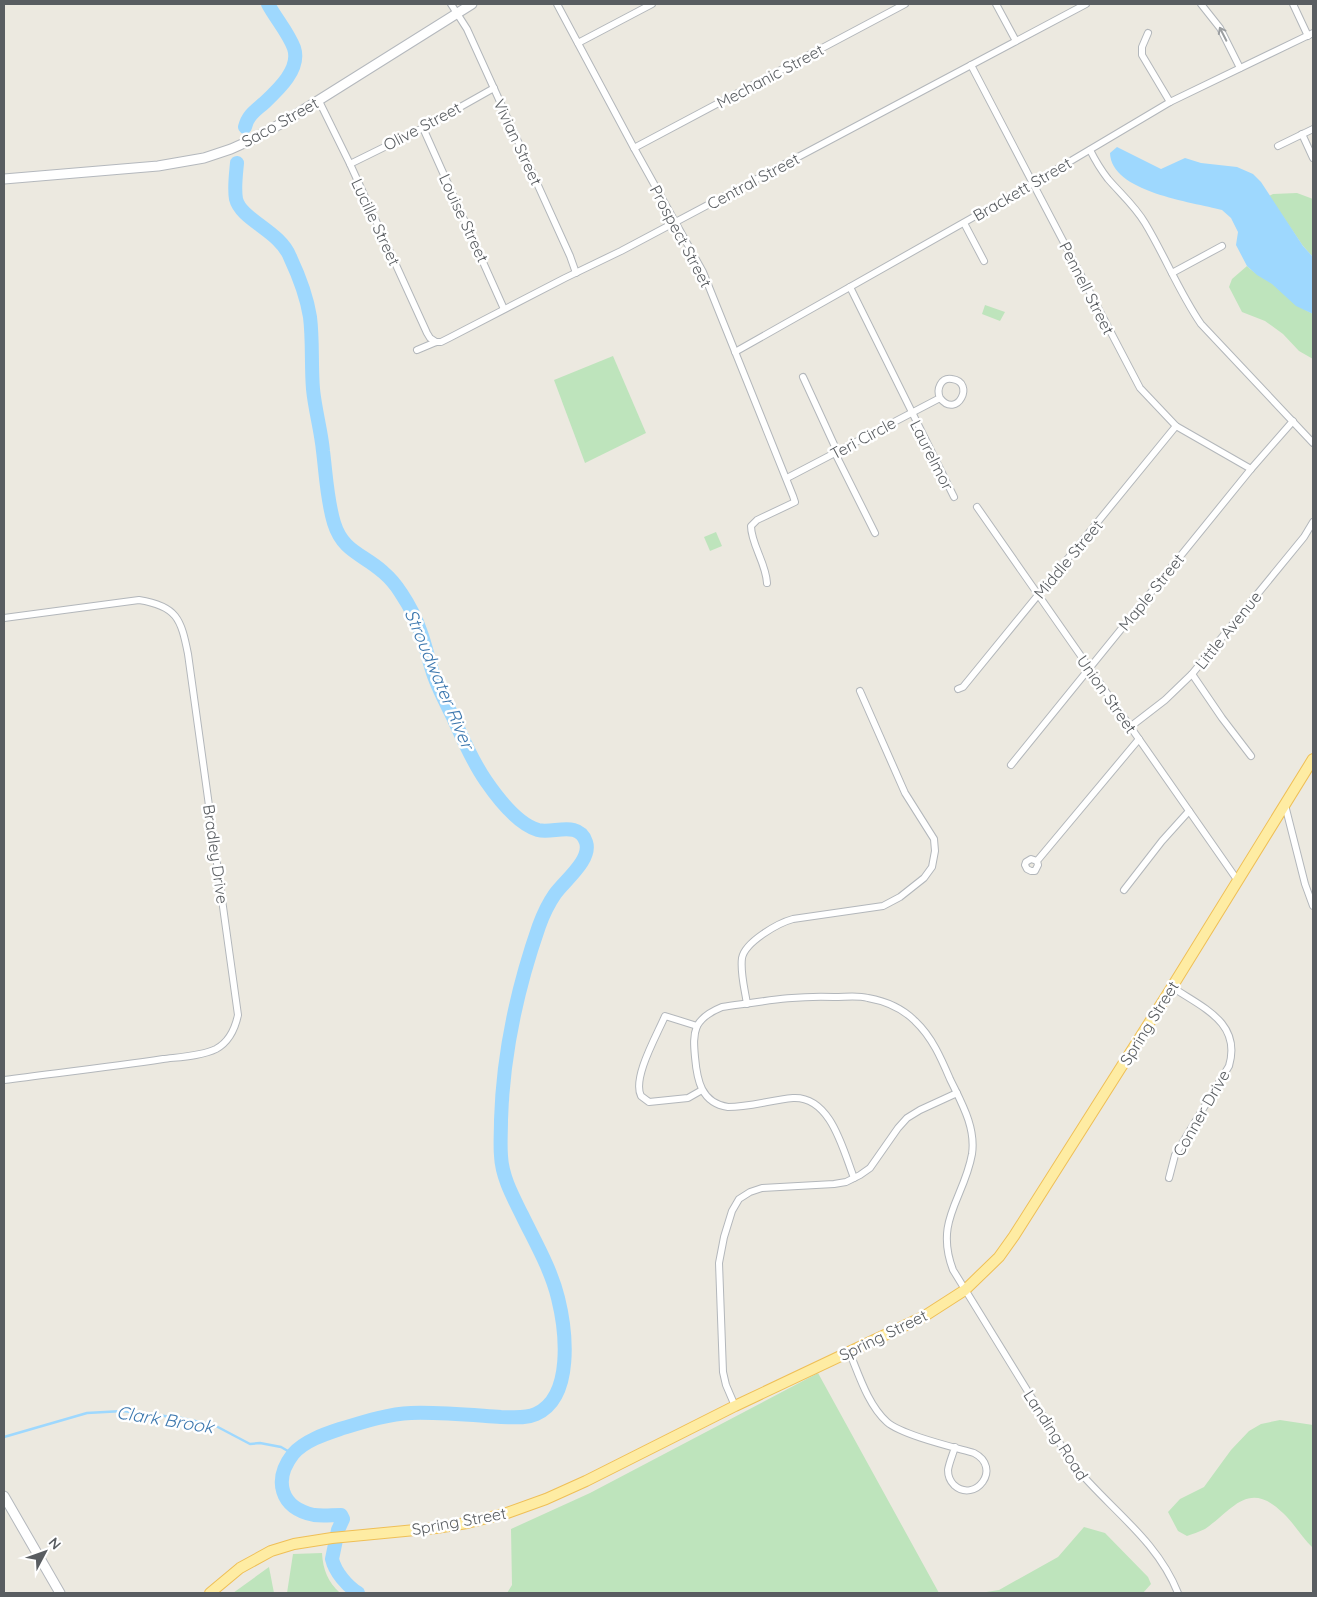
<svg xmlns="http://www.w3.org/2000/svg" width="1317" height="1597" viewBox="0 0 1317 1597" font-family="Quicksand,sans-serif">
	<rect width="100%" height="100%" fill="#ece9e0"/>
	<g fill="#bee4bc">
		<polygon points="1297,193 1313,199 1313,257 1303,246 1269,196 1273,194"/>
		<path d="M1247,266c8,8 18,12 27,19 15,12 21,20 39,29v45l-14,-8 -16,-17 -18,-13 -23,-9 -13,-25 3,-8z"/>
		<polygon points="985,305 1005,312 1000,321 982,314"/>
		<polygon points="613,356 646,433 585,463 554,380"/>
		<polygon points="716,532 722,546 710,551 704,537"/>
		<polygon points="818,1373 939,1593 507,1593 512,1585 511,1529 590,1493"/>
		<path d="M1280,1420l33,5v123c-11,-10 -19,-25 -30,-35 -35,-34 -50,-3 -78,16 -6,3 -13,5 -18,7l-9,-5 -10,-19 12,-13 24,-12 27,-37 18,-19 12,-7z"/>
		<polygon points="1084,1527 1105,1533 1148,1577 1151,1584 1143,1593 980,1593 999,1590 1058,1557"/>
		<path d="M322,1553c1,17 6,29 18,40h-53l6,-39z"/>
		<polygon points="269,1567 274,1593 233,1593"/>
	</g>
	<path fill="#9ed8fe" d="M1117,147l44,22 24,-11 16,5 36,4 16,7 8,8 42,64 10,11v57l-17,-8 -24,-22 -15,-9 -10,-9 -11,-21 2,-13 -7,-14 -9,-8c-30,-8 -111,-18 -112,-57z"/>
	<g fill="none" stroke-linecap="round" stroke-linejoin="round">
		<polyline stroke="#9ed8fe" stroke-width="2.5" points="4,1437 87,1413 123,1411 181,1418 214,1425 250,1444 260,1443 281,1447 293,1454"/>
		<g stroke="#9ed8fe" stroke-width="14">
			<path d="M245,127c3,-12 10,-16 19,-24 14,-13 37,-34 30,-55 -6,-16 -18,-29 -26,-44"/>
			<path d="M237,163c-1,11 -3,25 -1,36 5,21 44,32 54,58 8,17 17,41 20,60 3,24 1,48 3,72 2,21 8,41 10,62 3,24 4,49 11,72 9,29 29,31 49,49 7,6 13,13 18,21 8,12 15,25 20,40 5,14 8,29 13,43 5,14 12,27 19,41 10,22 19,44 33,64 11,16 32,43 52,49 15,4 41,-10 48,12 6,18 -22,39 -31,52 -7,10 -12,21 -16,32 -22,63 -36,128 -38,194 0,12 -1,24 0,36 1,21 12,41 21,59 13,27 29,54 36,83 8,32 16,99 -22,116 -11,5 -24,3 -35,3 -30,-2 -61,-5 -90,-4 -24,1 -48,9 -71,16 -15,5 -36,12 -47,25 -20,26 -13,54 21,61 9,1 18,0 27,0l2,4 -5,11 -6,29c3,13 15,27 26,34"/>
		</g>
		<g stroke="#b3b7bb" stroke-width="8">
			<g id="street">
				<polyline points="451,4 467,29 570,256 576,273"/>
				<path d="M557,4l77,144 69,124 90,224 2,6 -38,18 -6,6c0,18 15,37 16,57"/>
				<polyline points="996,4 1016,41"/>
				<polyline points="1201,4 1220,28 1240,68"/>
				<polyline points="1293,4 1308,36"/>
				<polyline points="1148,33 1142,47 1142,55 1170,102"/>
				<polyline points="578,43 652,4"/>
				<polyline points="971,65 1140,388 1176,426 1251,469"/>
				<polyline points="319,101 350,164 427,333 430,338 436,342"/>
				<polyline points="423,128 504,309"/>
				<polyline points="1302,134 1313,158"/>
				<polyline points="1278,146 1313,129"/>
				<polyline points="634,148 905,4"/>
				<path d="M1090,150c5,10 11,20 18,29 13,15 27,27 37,44 20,33 34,69 56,101l112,119"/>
				<polyline points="350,164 423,128 494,88"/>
				<polyline points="964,223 984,261"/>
				<polyline points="1172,273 1222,246"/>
				<polyline points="850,287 954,497"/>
				<polyline points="417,350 436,342 441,342 449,338 565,278 621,251 1086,4"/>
				<polyline points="735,352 1032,184 1170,102 1313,33"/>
				<polyline points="803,377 837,451"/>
				<polyline points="835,453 875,533"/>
				<path d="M787,478l153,-80c17,22 36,-16 12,-19 -11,-2 -16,10 -12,19"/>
				<polyline points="977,507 1238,881"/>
				<path d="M4,618l135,-18c38,6 42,19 49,54l50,361c-3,14 -9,27 -22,34 -14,7 -37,8 -53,10 -53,8 -106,14 -159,21"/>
				<polyline points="1192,674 1222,718 1251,756"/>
				<polyline points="958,689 963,687 1176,426"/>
				<polyline points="1130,727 1165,700 1192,674 1304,537 1313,522"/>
				<polyline points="1011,765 1251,469 1293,421"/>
				<polyline points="1285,805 1305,884 1313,906"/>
				<polyline points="1037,861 1038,865 1035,871 1031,871 1027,869 1025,865 1026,862 1031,859 1037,861 1139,739"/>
				<polyline points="1124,890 1162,841 1189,811"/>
				<path d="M747,1004c-2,-14 -7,-31 -5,-46 3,-16 36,-35 51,-39l90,-13 17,-9 24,-19 8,-11 3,-16 -1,-12 -29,-46 -45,-102"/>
				<path d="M697,1026l-32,-10c-8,19 -33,62 -24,80l8,6 39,-4 14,-8"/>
				<path d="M854,1178c-11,-28 -23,-82 -61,-80 -22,2 -43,9 -65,9 -27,-4 -31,-27 -33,-50 -1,-11 -2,-21 2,-31 5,-9 15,-15 25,-19 37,-5 75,-12 112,-10 12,0 23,-2 34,1 17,3 35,11 47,23 17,16 26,37 35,58 11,23 26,48 22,75 -8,45 -38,66 -19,116l119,193c36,45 84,75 106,130"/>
				<path d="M1169,1178l6,-23 54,-89c13,-44 -28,-59 -57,-79"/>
				<path d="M849,1351c10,24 19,54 38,71 15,13 66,25 87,31 29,15 1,51 -20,32 -4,-4 -6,-9 -6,-15 1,-7 5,-16 7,-23"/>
				<polyline points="735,1406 726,1385 723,1372 719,1263 724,1237 732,1211 739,1199 750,1192 762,1188 834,1184 846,1182 860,1175 870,1168 898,1128 907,1118 920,1110 957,1093"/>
			</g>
		</g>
		<g stroke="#b4b8bd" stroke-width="11">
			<g id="secondary">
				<polyline points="4,179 158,166 204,158 231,149 251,140 284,122 472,4"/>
				<polyline points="4,1496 60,1593"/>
			</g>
		</g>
		<g stroke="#efbf56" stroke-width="12">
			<polyline id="primary" points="210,1593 240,1568 271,1551 294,1544 332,1538 436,1528 467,1523 507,1513 546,1499 586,1481 735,1406 923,1317 965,1290 999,1257 1014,1236 1172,987 1313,759"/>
		</g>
		<use href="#street" stroke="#fff" stroke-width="6"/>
		<use href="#secondary" stroke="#fff" stroke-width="9"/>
		<use href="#primary" stroke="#feeca3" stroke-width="10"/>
	</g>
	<defs><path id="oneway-shaft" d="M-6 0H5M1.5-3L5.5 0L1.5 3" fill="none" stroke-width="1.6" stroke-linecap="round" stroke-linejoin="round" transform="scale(1.25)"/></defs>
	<use stroke="#9b9ea0" href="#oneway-shaft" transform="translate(1223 34) rotate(-117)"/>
	<g text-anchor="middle" stroke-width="5" stroke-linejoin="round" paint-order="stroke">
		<g font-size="16" fill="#595d61" stroke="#fff">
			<text transform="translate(770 76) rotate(-28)" y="6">Mechanic Street</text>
			<text transform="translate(280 122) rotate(-29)" y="6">Saco Street</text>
			<text transform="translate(422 126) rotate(-28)" y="6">Olive Street</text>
			<text transform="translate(518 142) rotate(65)" y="6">Vivian Street</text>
			<text transform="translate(753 181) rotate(-28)" y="6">Central Street</text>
			<text transform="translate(1022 189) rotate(-30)" y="6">Brackett Street</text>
			<text transform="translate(464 218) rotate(65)" y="6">Louise Street</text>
			<text transform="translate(376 222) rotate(65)" y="6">Lucille Street</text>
			<text transform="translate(681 236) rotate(62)" y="6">Prospect Street</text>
			<text transform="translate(1087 288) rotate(63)" y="6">Pennell Street</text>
			<text transform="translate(863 438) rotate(-28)" y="6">Teri Circle</text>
			<text transform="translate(932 455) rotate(63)" y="6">Laurelmor</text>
			<text transform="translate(1068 559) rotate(-50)" y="6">Middle Street</text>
			<text transform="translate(1151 592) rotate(-51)" y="6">Maple Street</text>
			<text transform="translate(1228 630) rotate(-51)" y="6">Little Avenue</text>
			<text transform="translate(1107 694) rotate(55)" y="6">Union Street</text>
			<text transform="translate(216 854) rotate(82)" y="6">Bradley Drive</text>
			<text transform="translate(1149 1023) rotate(-58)" y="6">Spring Street</text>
			<text transform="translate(1201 1113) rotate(-60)" y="6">Conner Drive</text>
			<text transform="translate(883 1335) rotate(-26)" y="6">Spring Street</text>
			<text transform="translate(1056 1435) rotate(57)" y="6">Landing Road</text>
			<text transform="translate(459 1521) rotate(-10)" y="6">Spring Street</text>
		</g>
		<g font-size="18" font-style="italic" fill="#3d78af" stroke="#fff">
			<text transform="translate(439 679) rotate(67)" y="6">Stroudwater River</text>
			<text transform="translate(165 1420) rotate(9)" y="6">Clark Brook</text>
		</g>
	</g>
	<rect width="1317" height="1597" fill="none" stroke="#595d61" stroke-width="10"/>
	<g transform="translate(45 1552) rotate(49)" stroke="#ffffff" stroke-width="4" paint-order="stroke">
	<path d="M0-4L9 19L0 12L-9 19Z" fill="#595d61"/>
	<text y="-8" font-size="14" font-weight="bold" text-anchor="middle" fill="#595d61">N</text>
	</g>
</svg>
